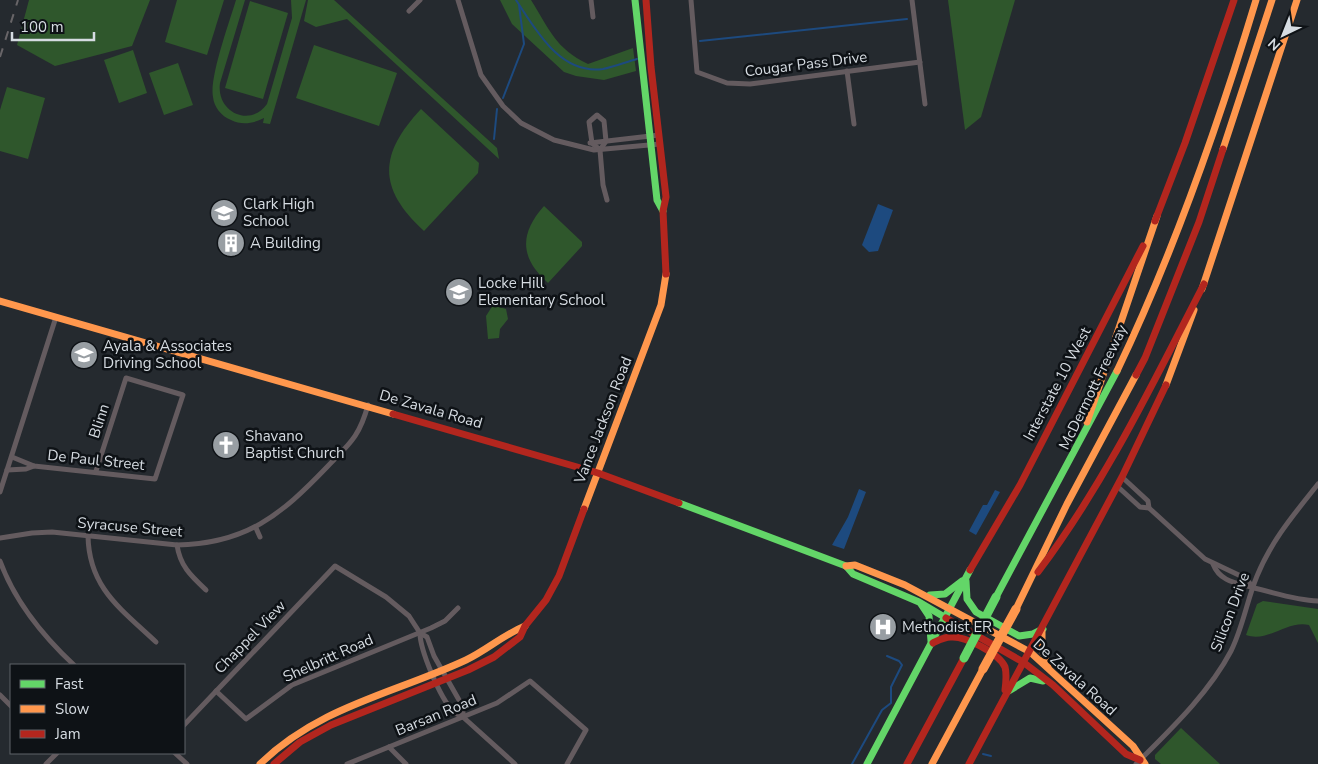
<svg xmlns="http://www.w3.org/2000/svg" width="1318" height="764" viewBox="0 0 1318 764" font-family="'Nunito Sans',sans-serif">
	<rect width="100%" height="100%" fill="#252a2f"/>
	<g fill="#2f572c">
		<polygon points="29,0 150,0 132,46 55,66 17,45"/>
		<polygon points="177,0 224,0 207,55 165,42"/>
		<path d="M236,0h9l-25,83c-4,29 30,45 47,21l25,-86 -1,-18h15l-36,124 -7,-1 1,-5c-11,6 -23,7 -33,2 -10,-4 -17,-13 -18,-23 -4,-19 17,-77 23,-97z"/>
		<polygon points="308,0 334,0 497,148 499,159 347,19 316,27 304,21"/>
		<path d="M500,0h31c19,30 24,48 57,64l45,-16 3,23 -32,9 -28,-4 -12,-4 -52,-48z"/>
		<polygon points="948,0 1015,0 981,117 965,130"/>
		<polygon points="250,1 288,13 263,99 225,88"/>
		<polygon points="314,45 397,73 379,126 296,98"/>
		<polygon points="133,50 147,93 119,103 104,60"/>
		<polygon points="178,63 193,105 164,115 149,73"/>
		<polygon points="7,87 45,98 28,159 0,151 0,110"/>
		<path d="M421,109l58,54 -1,10 -54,58c-47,-43 -45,-77 -3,-122z"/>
		<path d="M544,206l38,36v4l-34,37c-28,-25 -29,-49 -4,-77z"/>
		<polygon points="493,305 506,309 508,319 500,329 499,338 488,339 486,316"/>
		<path d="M1263,601l55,8v34l-9,-18c-22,-5 -41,18 -63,10l11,-31z"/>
		<polygon points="1181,728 1220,764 1161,764 1155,759 1155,755"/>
	</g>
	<g fill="#1d4a7f">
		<polygon points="878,204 893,210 878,251 869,252 862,245"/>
		<polygon points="859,489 866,492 844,549 832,545 848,517"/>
		<polygon points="995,490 1000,492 976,535 969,531 983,505 987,505"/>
	</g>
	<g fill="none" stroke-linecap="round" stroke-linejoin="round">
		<g stroke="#1d4a7f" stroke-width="2">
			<path d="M516,0c20,30 44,75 87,69 11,-2 23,-7 34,-10"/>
			<polyline points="700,41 907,19"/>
			<polyline points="503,98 524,44 519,5"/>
			<polyline points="494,139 497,109"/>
			<polyline points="983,754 991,756"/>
			<polyline points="852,764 882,710 891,703 891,687 902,665 899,661 887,656"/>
		</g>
		<g stroke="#645b5f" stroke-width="5">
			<polyline points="458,0 481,75 503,106 521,123 554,140 594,150 660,144"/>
			<polyline points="591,0 593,17"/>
			<polyline points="691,0 697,72 727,83 750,84 920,62"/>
			<polyline points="912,0 925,104"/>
			<polyline points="409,11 420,0"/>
			<polyline points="847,71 854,124"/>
			<polyline points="590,143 659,135"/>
			<polyline points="600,150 606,141 604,121 597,115 589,122 592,143 600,150 603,185 607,200"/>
			<polyline points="12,457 34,466 155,479 183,395 126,378 96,471"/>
			<polyline points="7,470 26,469 34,466"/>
			<polyline points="1122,477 1148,501 1149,508"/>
			<polyline points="1117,486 1140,507 1149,508 1205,559 1245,578 1253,587"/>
			<polyline points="0,492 56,317"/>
			<polyline points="256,528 260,537"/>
			<path d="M88,536c1,52 33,73 68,106"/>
			<path d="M0,538l32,-5 20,-1 125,13c69,-1 104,-30 150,-78 22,-23 32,-29 41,-62"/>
			<path d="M177,545c3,21 14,31 29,45"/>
			<path d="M0,561c15,41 43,75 74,104"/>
			<path d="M1213,564c7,18 24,19 41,24 22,5 41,12 64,13"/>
			<path d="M420,633c0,17 20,65 33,78 2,3 7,4 10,6l52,47"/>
			<polyline points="216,691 246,719 292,685 431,628 445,621 458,608"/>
			<polyline points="0,695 11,706"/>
			<polyline points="184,725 335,566 386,597 409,616 420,633 427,637 434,656 463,707 463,717"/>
			<polyline points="389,747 406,764"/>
			<polyline points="175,753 187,764"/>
			<polyline points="46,764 57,753"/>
			<polyline points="347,764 497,703 530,681 586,730 567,764"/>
			<path d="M1136,764c34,-34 73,-71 95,-113 12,-24 16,-51 26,-75 14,-35 38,-63 61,-92"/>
		</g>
		<g stroke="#63d668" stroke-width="7">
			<polyline points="635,0 657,200 663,211"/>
			<polyline points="679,503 846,566 853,574 919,602 946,618"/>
			<polyline points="966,581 967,599 976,612 1019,636 1033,634 1043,629"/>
			<polyline points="930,595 945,594 962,581"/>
			<polyline points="996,597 1117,371"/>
			<polyline points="921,604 929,616 931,641"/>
			<polyline points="1007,692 1030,678 1043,681"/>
			<polyline points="867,764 970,570"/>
		</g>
		<g stroke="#ff974d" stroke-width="7">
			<polyline points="1223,149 1272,0"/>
			<polyline points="1202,289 1297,0"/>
			<polyline points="0,301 393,414"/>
			<path d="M1117,371c57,-119 101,-245 139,-371"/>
			<polyline points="1166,385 1194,310"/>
			<polyline points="1087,422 1157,216"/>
			<polyline points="584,509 661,305 666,274"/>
			<polyline points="846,566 855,565 905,585 1030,652 1133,746 1145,764"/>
			<polyline points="1016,609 1067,504 1136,375"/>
			<polyline points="1042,631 1042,649 1048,667"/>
			<path d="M260,764c60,-58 133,-70 206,-104 21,-10 37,-25 59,-34"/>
			<polyline points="932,764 983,669"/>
		</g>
		<g stroke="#b3261e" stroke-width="7">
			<polyline points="646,0 651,67 666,197 663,211 666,274"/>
			<polyline points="1155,221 1185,143 1234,0"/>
			<polyline points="1136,375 1145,358 1199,222 1223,149"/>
			<polyline points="393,414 598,473 679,503"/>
			<polyline points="970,570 1020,485 1143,246"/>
			<path d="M1038,572c67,-89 115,-189 166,-288"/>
			<polyline points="946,618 1023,662 1053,685 1126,754 1140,760"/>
			<path d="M933,643c6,-3 11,-6 18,-6 14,-1 48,16 54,30 2,7 1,15 0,23"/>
			<polyline points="274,764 300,742 331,725 468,670 494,657 520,637 525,626 546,600 559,576 584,509"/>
			<polyline points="907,764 964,658"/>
			<polyline points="969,764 1122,477 1166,385"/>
		</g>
		<polyline stroke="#686568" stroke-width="2" stroke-dasharray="9 9" stroke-linecap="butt" points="0,57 18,0"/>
		<polyline stroke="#63d668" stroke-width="9" points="964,658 996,597"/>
		<polyline stroke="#ff974d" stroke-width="9" points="983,669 1016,609"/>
	</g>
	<defs>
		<g id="school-disc" transform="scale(1.4375)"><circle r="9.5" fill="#989ea3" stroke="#0e1216"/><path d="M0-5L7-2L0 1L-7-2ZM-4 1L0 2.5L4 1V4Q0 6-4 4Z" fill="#fff"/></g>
		<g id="building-disc" transform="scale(1.4375)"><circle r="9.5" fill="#989ea3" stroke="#0e1216"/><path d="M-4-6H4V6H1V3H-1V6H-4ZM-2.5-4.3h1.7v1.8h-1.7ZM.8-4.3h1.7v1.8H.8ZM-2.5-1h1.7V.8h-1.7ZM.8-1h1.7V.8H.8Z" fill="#fff"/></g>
		<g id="church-disc" transform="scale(1.4375)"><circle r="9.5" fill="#989ea3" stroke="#0e1216"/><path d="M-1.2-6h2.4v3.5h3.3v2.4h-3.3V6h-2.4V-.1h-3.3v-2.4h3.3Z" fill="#fff"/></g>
		<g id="hospital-disc" transform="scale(1.4375)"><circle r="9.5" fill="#989ea3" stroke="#0e1216"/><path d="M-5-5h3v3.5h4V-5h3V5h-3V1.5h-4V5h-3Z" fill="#fff"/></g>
	</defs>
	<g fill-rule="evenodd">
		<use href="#school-disc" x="224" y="213"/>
		<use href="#building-disc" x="231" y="243"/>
		<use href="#school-disc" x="459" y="292"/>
		<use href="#school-disc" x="84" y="355"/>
		<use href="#church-disc" x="226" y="445"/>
		<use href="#hospital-disc" x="883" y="627"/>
	</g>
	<g text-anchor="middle" stroke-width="5" stroke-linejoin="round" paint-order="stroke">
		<g font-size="15" fill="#d6dce2" stroke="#0e1216">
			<text transform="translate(806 64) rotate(-7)" y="5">Cougar Pass Drive</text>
			<text transform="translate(1057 384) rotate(-62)" y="5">Interstate 10 West</text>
			<text transform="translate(1093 387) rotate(-64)" y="5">McDermott Freeway</text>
			<text transform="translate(431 409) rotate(16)" y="5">De Zavala Road</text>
			<text transform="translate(603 420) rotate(-69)" y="5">Vance Jackson Road</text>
			<text transform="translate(99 421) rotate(-72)" y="5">Blinn</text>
			<text transform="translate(96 460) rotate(6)" y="5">De Paul Street</text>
			<text transform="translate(130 527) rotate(5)" y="5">Syracuse Street</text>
			<text transform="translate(1230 612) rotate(-69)" y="5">Silicon Drive</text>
			<text transform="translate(250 637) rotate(-46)" y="5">Chappel View</text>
			<text transform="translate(328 658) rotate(-24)" y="5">Shelbritt Road</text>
			<text transform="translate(1075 677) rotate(42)" y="5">De Zavala Road</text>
			<text transform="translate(436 715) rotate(-22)" y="5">Barsan Road</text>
		</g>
		<g font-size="15" fill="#d6dce2" stroke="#0e1216" text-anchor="start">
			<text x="243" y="209">Clark High<tspan x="243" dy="17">School</tspan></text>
			<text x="250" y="248">A Building</text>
			<text x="478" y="288">Locke Hill<tspan x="478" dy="17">Elementary School</tspan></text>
			<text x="103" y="351">Ayala &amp; Associates<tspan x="103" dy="17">Driving School</tspan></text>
			<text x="245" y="441">Shavano<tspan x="245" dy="17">Baptist Church</tspan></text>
			<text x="902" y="632">Methodist ER</text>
		</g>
	</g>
	<rect x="10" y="664" width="175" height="90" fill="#0e1216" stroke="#5e6368"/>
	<rect x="20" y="680" width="25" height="8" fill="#63d668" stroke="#5e6368"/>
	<text x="55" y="689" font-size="15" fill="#d6dce2">Fast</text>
	<rect x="20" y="705" width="25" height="8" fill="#ff974d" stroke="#5e6368"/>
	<text x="55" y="714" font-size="15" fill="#d6dce2">Slow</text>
	<rect x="20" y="730" width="25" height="8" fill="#b3261e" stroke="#5e6368"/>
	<text x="55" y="739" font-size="15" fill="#d6dce2">Jam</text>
	<g transform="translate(1283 35) rotate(223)" stroke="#0e1216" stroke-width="4" paint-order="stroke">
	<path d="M0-4L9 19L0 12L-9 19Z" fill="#d6dce2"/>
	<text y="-8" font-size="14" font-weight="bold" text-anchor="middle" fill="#d6dce2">N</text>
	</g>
	<path d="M12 32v8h82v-8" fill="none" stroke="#d6dce2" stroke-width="2.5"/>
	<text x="20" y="32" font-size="15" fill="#d6dce2" stroke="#0e1216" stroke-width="4" paint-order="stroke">100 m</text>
</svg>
